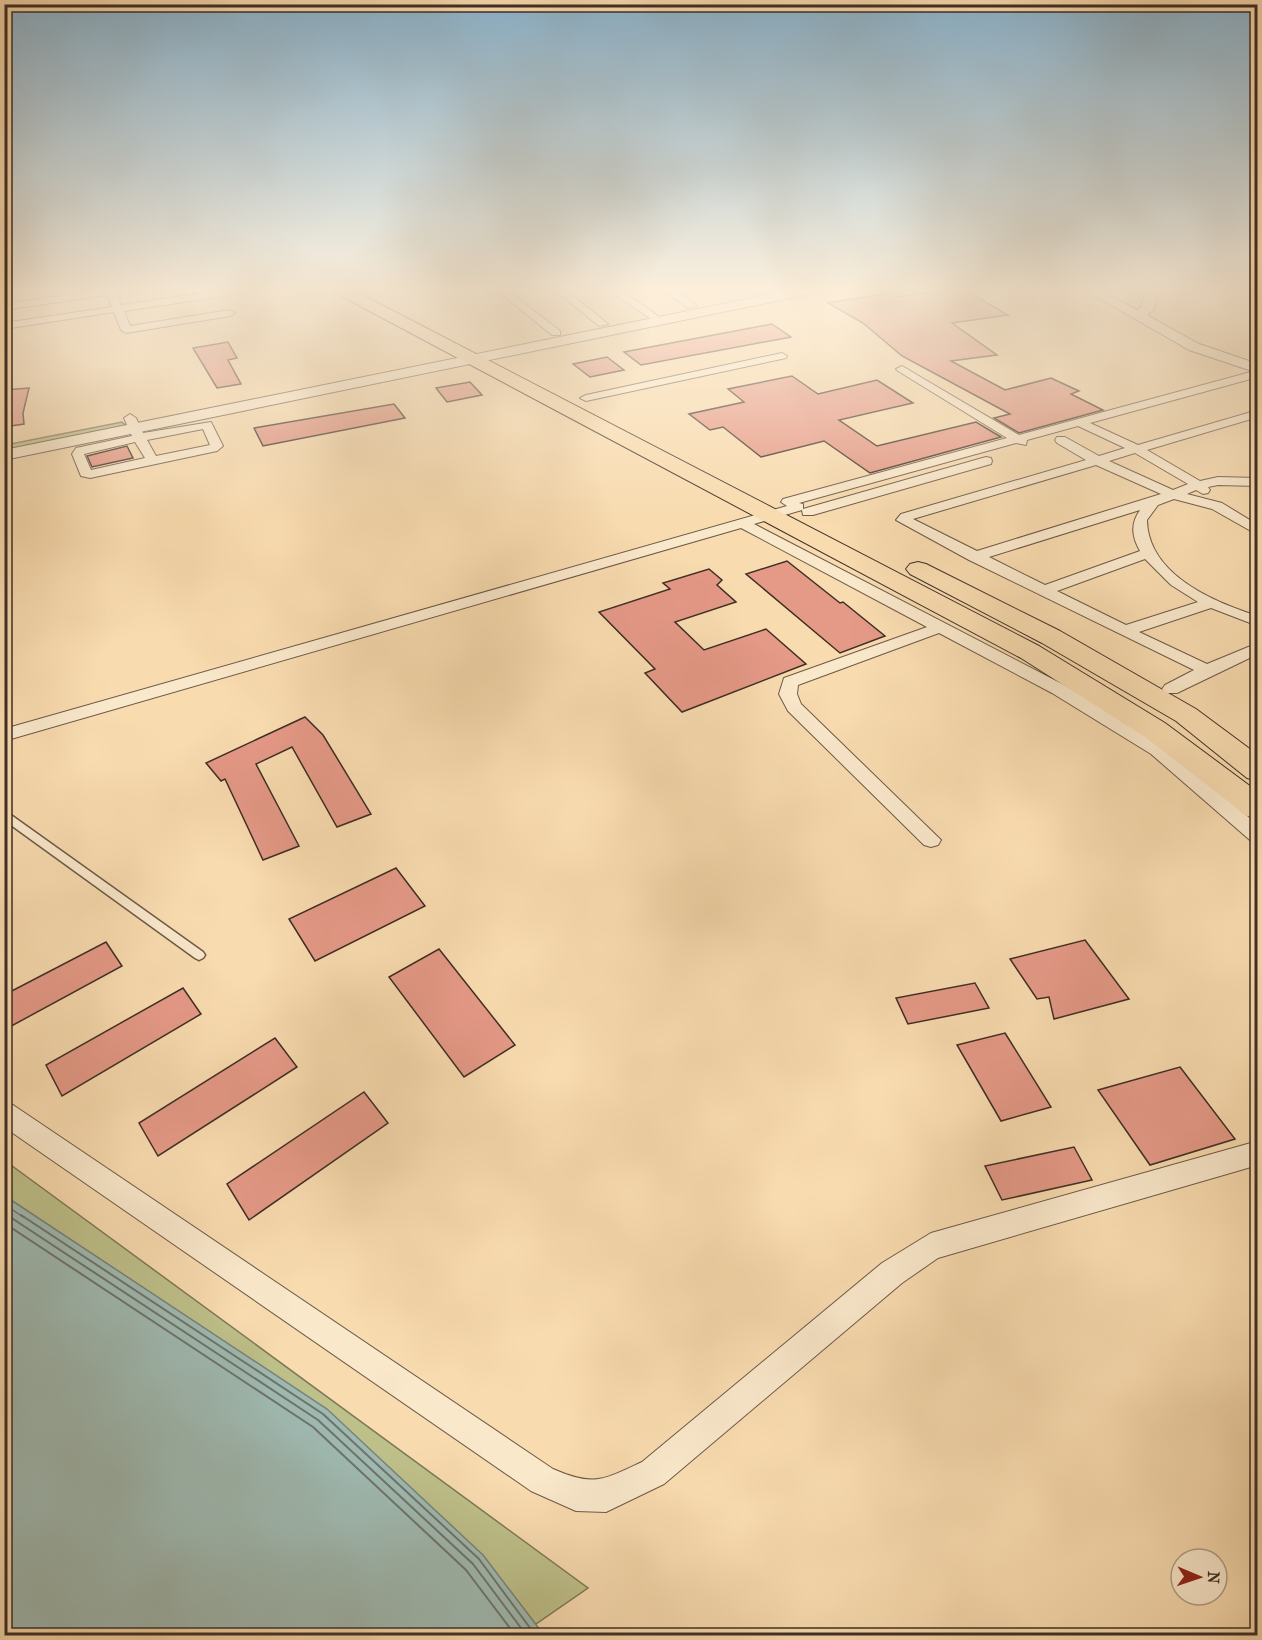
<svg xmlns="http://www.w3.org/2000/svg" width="1262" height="1640" viewBox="0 0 1262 1640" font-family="'IM FELL French Canon',serif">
	<rect width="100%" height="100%" fill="#f8dbaf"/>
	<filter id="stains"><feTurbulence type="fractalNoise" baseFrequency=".00333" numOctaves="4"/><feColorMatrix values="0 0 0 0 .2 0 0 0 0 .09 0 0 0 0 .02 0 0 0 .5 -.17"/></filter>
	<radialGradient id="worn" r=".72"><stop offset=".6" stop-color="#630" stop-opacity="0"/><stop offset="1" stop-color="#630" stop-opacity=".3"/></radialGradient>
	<g fill="#bec08a" stroke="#7e7758" stroke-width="1.5">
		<polygon points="122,422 126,426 5,451 5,445"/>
		<polygon points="4,1160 588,1588 520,1635 5,1299"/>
	</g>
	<polygon fill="#9fbab2" stroke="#78827a" stroke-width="1.5" points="5,1196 327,1409 483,1555 544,1635 5,1635"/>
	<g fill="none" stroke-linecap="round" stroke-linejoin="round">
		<g stroke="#6e746c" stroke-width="1.5">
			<polyline points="4,1204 23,1217"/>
			<polyline points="4,1213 10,1217"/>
		</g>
		<g stroke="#6e746c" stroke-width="2">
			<polyline points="7,1215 318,1420 473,1564 527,1636"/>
			<polyline points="21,1215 323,1414 479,1559 536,1636"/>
			<polyline points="4,1223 313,1427 466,1570 516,1636"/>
		</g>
	</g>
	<g fill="#e59987" stroke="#3e2e25" stroke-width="1.5">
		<polygon points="961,288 1008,315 952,323 997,355 951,361 1005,390 1051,378 1079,391 1071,394 1103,410 1019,433 994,418 1010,414 902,356 863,323 828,303 891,293 897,297"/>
		<polygon points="772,324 791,337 641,365 624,352"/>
		<polygon points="228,342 237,358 228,360 241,384 217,388 193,348"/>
		<polygon points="607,357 624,370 590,377 573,364"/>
		<polygon points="792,376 818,394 877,380 913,403 839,420 877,446 976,422 1001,437 870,473 824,441 761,457 723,427 710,430 689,414 744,402 728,389"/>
		<polygon points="470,382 482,395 447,402 436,388"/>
		<polygon points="29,388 23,413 24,424 4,427 4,390"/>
		<polygon points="394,404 405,418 263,446 254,428"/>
		<polygon points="127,446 133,458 92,467 87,456"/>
		<polygon points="787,561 840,603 843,602 885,636 840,653 746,574"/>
		<polygon points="709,569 722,580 717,585 736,602 675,622 704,650 766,629 806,664 682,712 645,673 655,669 599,612 670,589 663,583"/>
		<polygon points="305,717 323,735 371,814 337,827 292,747 256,764 299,846 263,860 225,779 221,781 206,763"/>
		<polygon points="396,868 425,906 315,961 289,919"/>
		<polygon points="1085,940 1129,999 1054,1019 1049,997 1037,999 1010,959"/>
		<polygon points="106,942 122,966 4,1030 4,995"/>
		<polygon points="439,949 515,1045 464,1077 389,977"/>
		<polygon points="975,983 989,1008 908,1024 896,998"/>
		<polygon points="183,988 201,1014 62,1096 46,1065"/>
		<polygon points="1005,1033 1051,1107 1001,1121 957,1045"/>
		<polygon points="275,1038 297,1067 158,1156 139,1123"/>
		<polygon points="1180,1067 1235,1139 1150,1165 1098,1090"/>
		<polygon points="364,1092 388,1123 249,1220 227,1184"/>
		<polygon points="1074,1147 1092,1180 1002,1200 985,1166"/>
	</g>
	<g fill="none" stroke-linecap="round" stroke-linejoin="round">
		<g stroke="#6c5948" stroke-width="3">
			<polygon id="service" points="4,810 203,952 205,955 203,958 199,960 195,958 4,820"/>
		</g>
		<g stroke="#6c5948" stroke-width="2">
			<g id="minor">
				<polygon points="104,287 148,287 143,290 117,294 121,305 245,287 269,287 264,290 124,311 130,326 230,310 235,313 230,316 126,333 121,330 114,312 4,329 4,323 112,307 107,295 4,310 4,304 105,290"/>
				<polygon points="551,287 562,287 608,324 599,326"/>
				<polygon points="604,287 616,287 664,320 655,322"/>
				<polygon points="658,287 670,287 697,306 688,308"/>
				<polygon points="500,289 506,289 560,331 560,335 552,335 500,293"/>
				<polygon points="782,353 787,356 786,358 586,401 580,398 586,395"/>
				<path d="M902,366l117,69 239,-65v7l-168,46 48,22 120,-35v7l-111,33 53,31 18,-4 40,1v8l-40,-1 -10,2 2,3 -2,3 -5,1 -7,-4 -9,4 35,9 36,22v10l-46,-26 -38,-10 -16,6 -11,15c1,54 66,82 111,96v10l-47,-18 -72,24 68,32 51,-21v11l-81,39h-12l-3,-4 3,-4 29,-15 -225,-110 -73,-40 5,-6 185,-54 -29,-17 -2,-3 2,-3h8l34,19 26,-8 -47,-22 -51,14 -1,5 -10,-2 -217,60 4,1v5l183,-52 5,1 1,3 -1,3 -178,51h-10l-1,-5 -48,14 310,161 59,35 40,26 95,79v18l-7,-2 -100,-87 -99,-61 -113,-60 -141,52 -1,9 4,10 140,136 -3,5 -7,2 -7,-2 -136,-134 -9,-17 5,-16 143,-51 -186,-99 -737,213v-12l783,-223 -6,-4 2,-3 224,-61 -109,-67 -2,-2zM1135,453l53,31 -15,6 -64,-29zM1096,465l65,29 -184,57 -64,-32zM1140,510c-10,14 -8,27 0,41l-95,34 -56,-28zM1145,559l26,26 27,17 -72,23 -69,-34z"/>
				<path d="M130,414l6,4 7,15 68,-11 12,24 -6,5 -127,27 -9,-2 -9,-22 4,-6 56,-12 -8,-18zM203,429l7,16 -54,11 -9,-16zM135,442l10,16 -54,12 -7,-16z"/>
				<path d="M4,1102l9,3 540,364c41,18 50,11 89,-7l240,-199 49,-30 327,-92v24l-320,93 -36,25 -238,201 -58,28 -30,-1 -45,-20 -527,-364z"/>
			</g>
		</g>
		<g stroke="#6c5948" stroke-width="2">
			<g id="tertiary">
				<polygon points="806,287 831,287 825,291 4,460 4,450"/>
				<polygon points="1080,287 1095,287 1137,310 1141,307 1147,287 1159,287 1154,309 1147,315 1199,344 1258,364 1258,373 1189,350"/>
			</g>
		</g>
		<g stroke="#3e2e25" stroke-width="2">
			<g id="primary">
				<polygon points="327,287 347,287 1039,646 1165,723 1258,792 1258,819 1247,816 1145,737 1021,658 330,290"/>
				<polygon points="918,562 926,564 1060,631 1196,709 1258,755 1258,781 1247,778 1176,721 1042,643 910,574 906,569 910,564"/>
			</g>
		</g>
		<use href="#service" fill="#fae8cb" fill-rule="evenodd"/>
		<use href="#minor" fill="#fae8cb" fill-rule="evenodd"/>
		<use href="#tertiary" fill="#fae8cb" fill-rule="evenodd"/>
		<use href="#primary" fill="#f8dbaf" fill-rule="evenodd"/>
	</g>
	<linearGradient id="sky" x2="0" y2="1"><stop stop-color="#8bb6d2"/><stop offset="0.56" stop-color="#fcefdb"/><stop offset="1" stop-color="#fcefdb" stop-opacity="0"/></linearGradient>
	<rect width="1262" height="517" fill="url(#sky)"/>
	<rect width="1262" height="1640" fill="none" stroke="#f8dbaf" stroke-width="24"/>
	<rect x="6" y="6" width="1250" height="1628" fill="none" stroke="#3e2e25" stroke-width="3"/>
	<rect x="12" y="12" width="1238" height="1616" fill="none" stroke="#3e2e25" stroke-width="1.5"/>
	<g transform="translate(1199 1577) rotate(92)"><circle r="28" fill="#fae8cb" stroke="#af9e89" stroke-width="1.5"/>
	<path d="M0-4.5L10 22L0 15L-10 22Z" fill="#8f2418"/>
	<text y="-9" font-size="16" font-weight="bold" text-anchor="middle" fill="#3e2e25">N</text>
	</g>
	<rect width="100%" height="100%" filter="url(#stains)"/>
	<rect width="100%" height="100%" fill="url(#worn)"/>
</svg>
